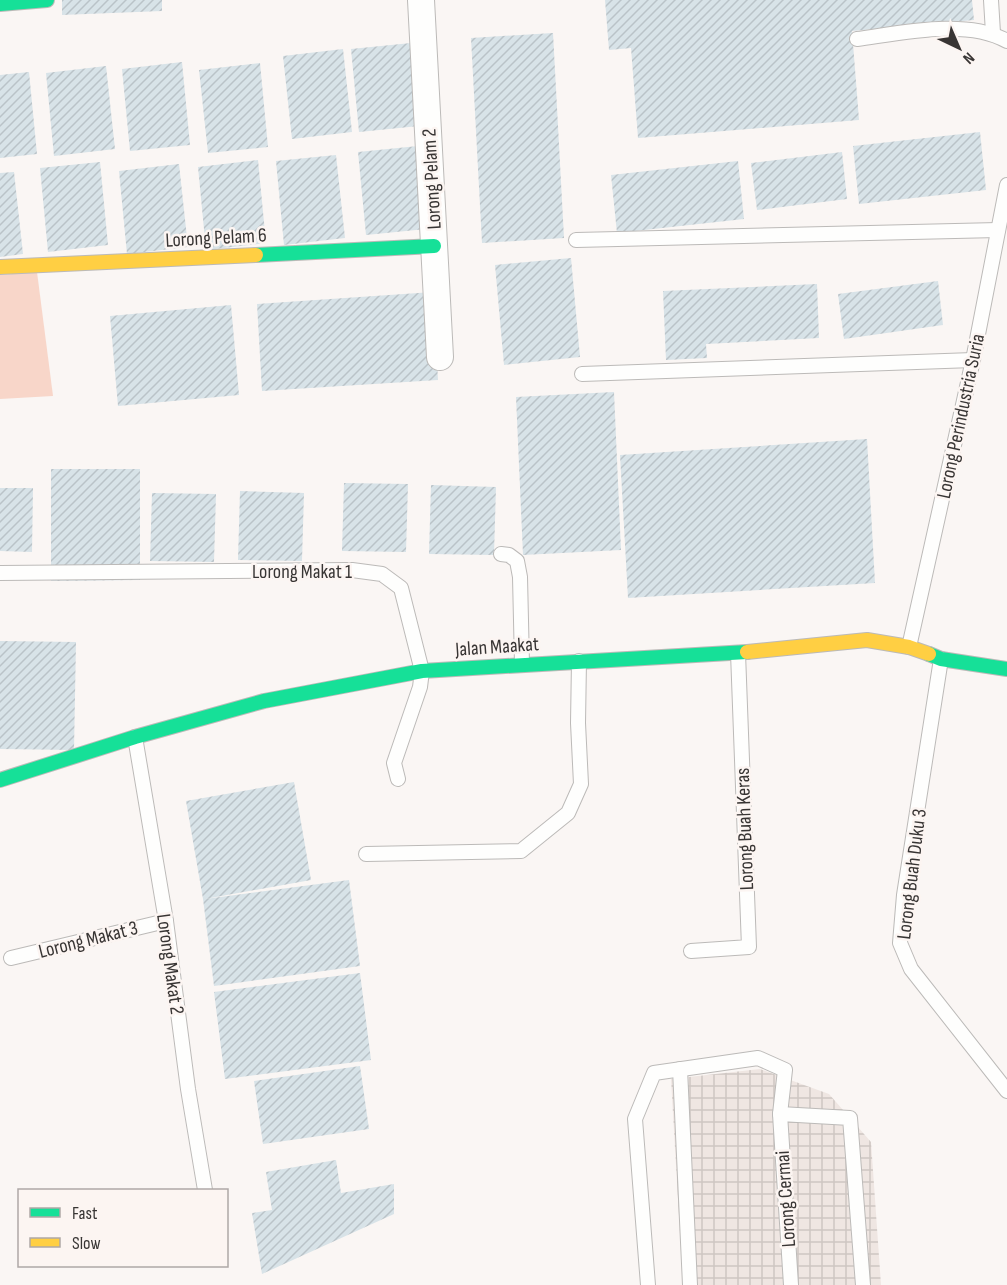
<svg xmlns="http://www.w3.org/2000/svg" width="1007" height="1285" viewBox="0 0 1007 1285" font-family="'Sofia Sans Condensed',sans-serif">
	<defs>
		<pattern id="industrial-grid" width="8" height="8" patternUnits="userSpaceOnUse" patternTransform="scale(1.5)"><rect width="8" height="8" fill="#efe6e2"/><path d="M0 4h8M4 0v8" fill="none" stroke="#cec6c2"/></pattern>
		<pattern id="building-hatch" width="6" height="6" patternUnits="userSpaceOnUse" patternTransform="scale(1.5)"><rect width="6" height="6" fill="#d8e3e8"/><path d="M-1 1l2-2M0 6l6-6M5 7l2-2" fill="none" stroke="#bac3c8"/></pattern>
	</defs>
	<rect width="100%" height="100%" fill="#faf6f4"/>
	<polygon fill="url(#industrial-grid)" points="760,1069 829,1094 871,1142 881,1285 683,1285 671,1079"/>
	<polygon fill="#f8d6c9" points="37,272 53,396 0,399 0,275"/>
	<g fill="url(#building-hatch)">
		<polygon points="62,0 162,0 162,11 62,15"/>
		<polygon points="605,0 972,0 974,20 852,31 859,120 638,138 631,48 609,50"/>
		<polygon points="553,33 564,238 482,243 471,38"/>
		<polygon points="411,43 419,126 359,132 351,49"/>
		<polygon points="343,49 352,132 292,139 283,56"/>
		<polygon points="182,62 190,145 130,151 122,69"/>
		<polygon points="260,63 268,147 208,153 199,70"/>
		<polygon points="106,66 115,149 54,156 46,73"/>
		<polygon points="29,72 37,154 0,158 0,75"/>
		<polygon points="980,132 986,190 859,204 853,146"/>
		<polygon points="418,146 426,229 366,235 358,152"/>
		<polygon points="842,152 847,199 757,210 751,163"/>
		<polygon points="336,155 345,238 284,245 276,161"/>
		<polygon points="258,160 266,243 206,250 198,167"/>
		<polygon points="738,161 744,219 617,233 611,175"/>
		<polygon points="100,162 108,245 48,252 40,168"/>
		<polygon points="179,164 188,247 127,254 119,171"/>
		<polygon points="14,172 23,254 0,257 0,173"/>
		<polygon points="571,258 580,357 504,365 495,265"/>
		<polygon points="938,281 943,325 844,339 838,294"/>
		<polygon points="817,284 819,338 706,344 707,358 666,360 663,291"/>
		<polygon points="433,292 438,380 262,391 257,304"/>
		<polygon points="231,305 239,395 118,406 110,316"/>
		<polygon points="614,392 621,550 523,555 516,397"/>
		<polygon points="867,439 875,583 628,598 620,455"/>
		<polygon points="51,469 140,469 140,580 51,581"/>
		<polygon points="344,483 408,484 406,552 342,551"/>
		<polygon points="431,485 496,487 494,555 429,554"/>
		<polygon points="0,488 33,488 32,552 0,551"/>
		<polygon points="240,491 304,493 302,561 238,560"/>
		<polygon points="152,493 216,494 214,562 150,561"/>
		<polygon points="0,641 76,642 74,750 0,749"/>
		<polygon points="294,782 311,880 205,899 349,880 360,966 214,986 203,899 186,801"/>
		<polygon points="360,973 371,1060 225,1079 214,992"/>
		<polygon points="360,1066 369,1129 263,1144 254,1081"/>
		<polygon points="336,1160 341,1193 394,1184 394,1214 262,1274 252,1213 272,1210 266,1172"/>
	</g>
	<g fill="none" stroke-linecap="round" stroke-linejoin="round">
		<g stroke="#bcbab8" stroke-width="16">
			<g id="lane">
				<polyline points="991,0 993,33"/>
				<path d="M857,39c44,-6 110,-21 150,2"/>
				<polyline points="576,240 998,230"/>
				<polyline points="582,374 973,360"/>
				<polyline points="501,554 509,555 517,561 520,577 522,664"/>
				<polyline points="0,573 352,570 382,574 401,588 422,671 420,687 394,763 398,779"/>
				<polyline points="909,647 973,360 1007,185"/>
				<polyline points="941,659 904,895 900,943 911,969 1007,1091"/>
				<polyline points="135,737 166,921 188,1089 205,1190"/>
				<polyline points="366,854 521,851 568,813 581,784 578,723 579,661"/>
				<polyline points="691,951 749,947 738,653"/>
				<polyline points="11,958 166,921"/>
				<polyline points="680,1069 690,1285"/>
				<polyline points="780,1114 791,1285"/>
				<polyline points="648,1285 635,1119 654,1073 758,1058 785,1070 780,1114 850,1118 863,1285"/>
			</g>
		</g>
		<g stroke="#bcbab8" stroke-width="28">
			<polyline id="street" points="421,0 440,357"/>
		</g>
		<g stroke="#bcbab8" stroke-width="16">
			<g id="fast">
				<polyline points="0,4 47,0"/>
				<polyline points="256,255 434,246"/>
				<polyline points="929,654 941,659 1007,669"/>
				<polyline points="0,780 135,737 264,701 422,671 747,652"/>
			</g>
		</g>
		<g stroke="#bcbab8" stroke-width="16">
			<g id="slow">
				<polyline points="0,267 256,255"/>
				<polyline points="747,652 867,640 909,647 929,654"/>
			</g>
		</g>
		<use href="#lane" stroke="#fefefd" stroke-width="14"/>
		<use href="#street" stroke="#fefefd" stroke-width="26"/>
		<use href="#fast" stroke="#16e098" stroke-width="14"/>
		<use href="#slow" stroke="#ffcf43" stroke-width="14"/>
	</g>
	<g text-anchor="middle" stroke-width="5" stroke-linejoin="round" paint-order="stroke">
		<g font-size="20" fill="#383534" stroke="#fcf5f2">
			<text transform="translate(431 179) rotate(-93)" y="7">Lorong Pelam 2</text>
			<text transform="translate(216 237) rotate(-3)" y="7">Lorong Pelam 6</text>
			<text transform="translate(960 416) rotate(-78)" y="7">Lorong Perindustria Suria</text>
			<text x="302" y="578">Lorong Makat 1</text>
			<text transform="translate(497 646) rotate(-4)" y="7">Jalan Maakat</text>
			<text transform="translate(744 829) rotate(-92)" y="7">Lorong Buah Keras</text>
			<text transform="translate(911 874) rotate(-83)" y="7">Lorong Buah Duku 3</text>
			<text transform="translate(88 939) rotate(-14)" y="7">Lorong Makat 3</text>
			<text transform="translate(171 964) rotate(82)" y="7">Lorong Makat 2</text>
			<text transform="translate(785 1199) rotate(-94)" y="7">Lorong Cermai</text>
		</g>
	</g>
	<rect x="18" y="1189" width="210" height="78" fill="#fcf5f2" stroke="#aea8a6" stroke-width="1.5"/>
	<rect x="30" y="1208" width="30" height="9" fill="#16e098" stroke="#aea8a6" stroke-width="1.5"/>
	<text x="72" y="1219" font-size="18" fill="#383534">Fast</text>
	<rect x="30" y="1238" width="30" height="9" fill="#ffcf43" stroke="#aea8a6" stroke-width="1.5"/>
	<text x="72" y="1249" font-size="18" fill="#383534">Slow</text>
	<g transform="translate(959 48) rotate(136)" stroke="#fcf5f2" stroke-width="4.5" paint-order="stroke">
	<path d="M0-4.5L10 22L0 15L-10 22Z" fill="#383534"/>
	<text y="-9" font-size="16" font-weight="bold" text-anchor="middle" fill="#383534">N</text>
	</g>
</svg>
